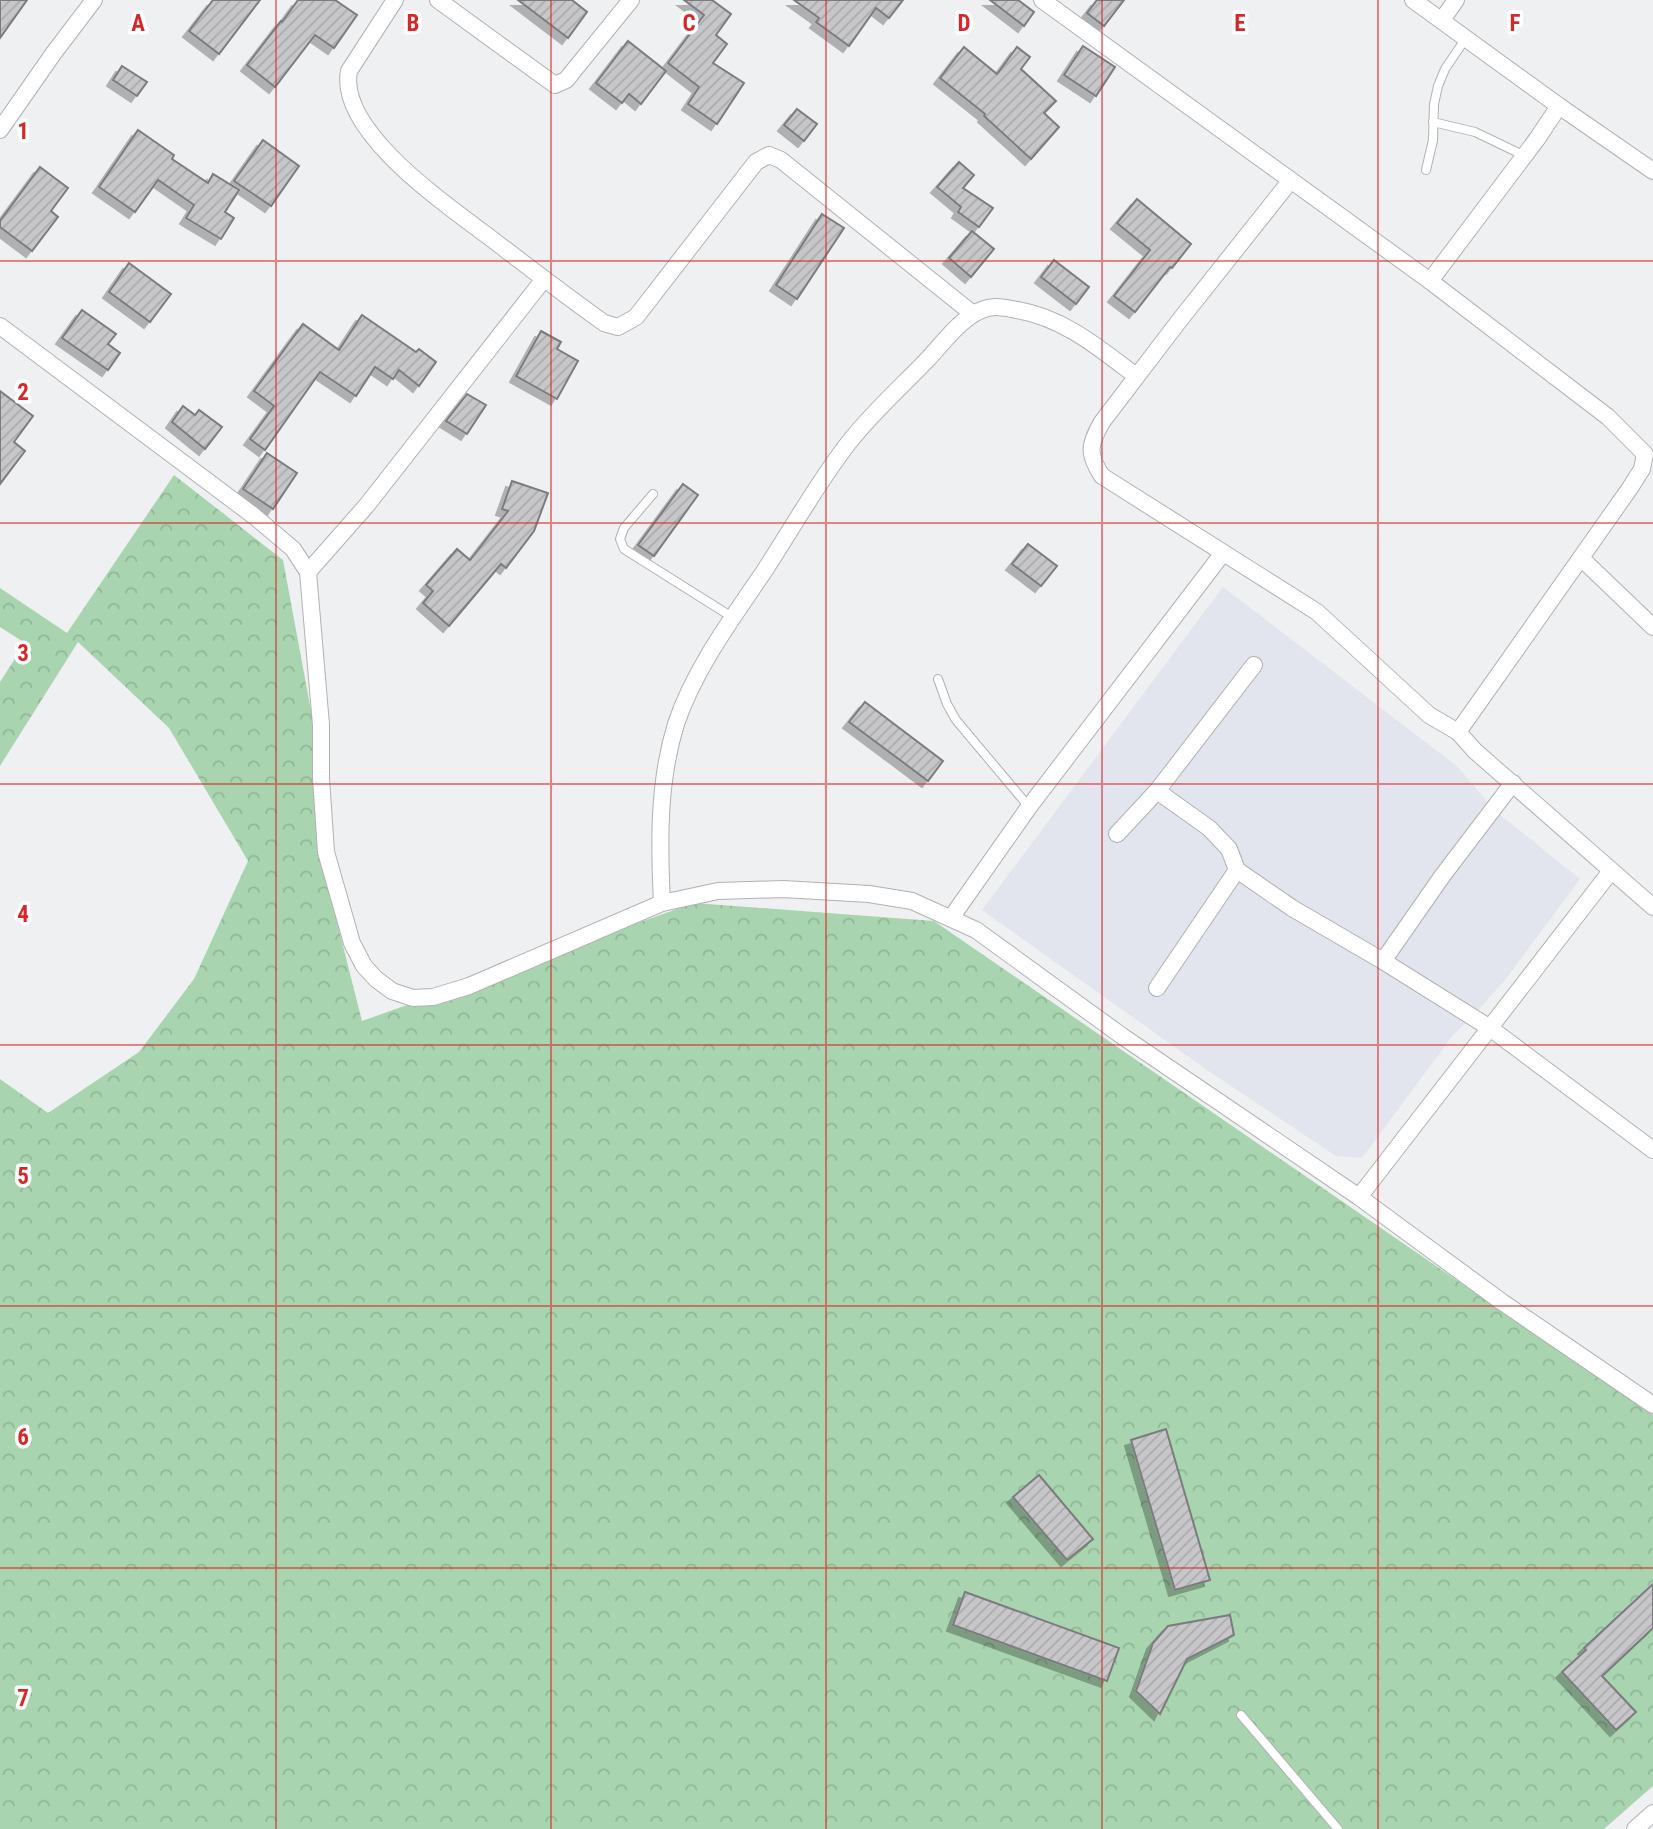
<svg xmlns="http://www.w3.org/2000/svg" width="1653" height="1829" viewBox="0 0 1653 1829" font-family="'Roboto Condensed',sans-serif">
	<defs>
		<pattern id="forest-crowns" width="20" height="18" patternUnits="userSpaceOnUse" patternTransform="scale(1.75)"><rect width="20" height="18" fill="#a8d5af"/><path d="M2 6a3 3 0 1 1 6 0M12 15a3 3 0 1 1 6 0" fill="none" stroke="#90b796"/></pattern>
		<pattern id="building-hatch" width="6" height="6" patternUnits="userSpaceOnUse" patternTransform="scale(1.75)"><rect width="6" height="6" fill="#c7c7ca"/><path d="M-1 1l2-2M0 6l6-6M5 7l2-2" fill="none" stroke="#ababad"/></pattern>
		<filter id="shadow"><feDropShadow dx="-6" dy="6" stdDeviation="0" flood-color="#0004"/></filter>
	</defs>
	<rect width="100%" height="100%" fill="#eff0f2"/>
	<polygon fill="#e2e4ee" points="1223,587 1458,767 1493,809 1580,879 1505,980 1472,1017 1453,1035 1362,1158 1336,1156 1207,1070 982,910"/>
	<polygon fill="url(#forest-crowns)" points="174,475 283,560 312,716 317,843 362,1021 694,903 934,921 1653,1415 1653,1786 1604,1829 0,1829 0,1079 48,1113 139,1052 194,979 248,861 169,728 78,642 0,766 0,682 25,643 0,627 0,588 67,633"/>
	<g fill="url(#building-hatch)" stroke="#7b7c7e" stroke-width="2" filter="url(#shadow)">
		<polygon points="0,0 27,0 0,38"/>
		<polygon points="213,0 260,0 219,54 189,31"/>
		<polygon points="298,0 335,0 357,15 334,48 315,35 275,87 247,65 281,21 282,22"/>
		<polygon points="518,0 572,0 587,12 568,38"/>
		<polygon points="684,0 712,0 731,14 716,35 727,44 713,63 744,83 717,124 688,104 699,87 668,63 704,15"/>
		<polygon points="794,0 903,0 889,18 876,8 849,46 816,22 819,18"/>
		<polygon points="990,0 1018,0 1034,12 1024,26"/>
		<polygon points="1097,0 1124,0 1104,26 1087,13"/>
		<polygon points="628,41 666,71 641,104 629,94 622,103 596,83"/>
		<polygon points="1083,46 1115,67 1096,96 1064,75"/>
		<polygon points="964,47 997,74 1017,47 1030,57 1021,69 1056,101 1044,113 1059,127 1031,159 984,116 985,114 940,78"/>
		<polygon points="122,66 147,82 137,96 113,80"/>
		<polygon points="797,109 817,124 804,141 784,125"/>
		<polygon points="138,130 174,155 172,159 208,183 213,174 239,190 225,212 234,218 221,239 186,218 194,205 158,180 135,212 99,187"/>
		<polygon points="263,140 299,166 271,206 234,181"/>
		<polygon points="959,162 974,175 963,188 993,208 979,227 958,212 961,207 937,187"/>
		<polygon points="40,167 68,188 51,211 58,217 32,251 0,227 0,221"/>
		<polygon points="1137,199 1191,244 1172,268 1170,267 1135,312 1114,296 1150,250 1117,223"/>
		<polygon points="822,214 844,228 797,299 776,285"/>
		<polygon points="972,231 994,249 971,277 949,258"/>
		<polygon points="1054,260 1089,287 1076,304 1041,277"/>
		<polygon points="129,263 171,294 150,322 109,292"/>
		<polygon points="82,310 116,334 108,344 120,353 108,370 62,338"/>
		<polygon points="362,315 416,352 419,349 436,362 419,386 399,370 393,379 375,367 356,396 320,372 265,450 250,439 274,406 254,391 303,324 339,350"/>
		<polygon points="541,331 561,342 557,349 578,361 557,399 516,376"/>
		<polygon points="0,391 33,416 14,442 25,451 0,484"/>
		<polygon points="467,394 486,405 467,434 446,421"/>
		<polygon points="183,406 195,415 199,410 222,427 205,449 172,422"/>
		<polygon points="267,453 297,473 273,509 243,489"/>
		<polygon points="512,481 548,493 534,531 506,568 501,564 449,626 423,603 433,591 426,585 457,549 470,560 508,511 502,509"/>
		<polygon points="683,484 698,495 654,556 638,545"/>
		<polygon points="1028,544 1057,566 1041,586 1012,564"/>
		<polygon points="865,702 943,761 928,781 849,722"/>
		<polygon points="1166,1429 1210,1580 1175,1590 1131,1440"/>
		<polygon points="1039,1475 1093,1539 1067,1560 1013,1497"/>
		<polygon points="1653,1584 1653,1628 1602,1676 1636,1712 1616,1730 1562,1672 1586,1650 1584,1648"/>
		<polygon points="965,1592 1119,1648 1107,1681 953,1625"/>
		<polygon points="1230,1615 1234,1635 1187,1659 1160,1714 1136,1691 1153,1643 1168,1626"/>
	</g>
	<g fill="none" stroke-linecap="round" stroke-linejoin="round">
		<g stroke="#b0b1b3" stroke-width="10">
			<g id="lane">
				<polyline points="1433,122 1475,132 1525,156"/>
				<polyline points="1426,170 1433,140 1434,104 1438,86 1445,69 1466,38"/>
				<polyline points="653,494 624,528 620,539 624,549 732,617"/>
				<polyline points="938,679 947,704 956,720 1029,807"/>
				<polyline points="1241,1715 1338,1829"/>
			</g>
		</g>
		<g stroke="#b0b1b3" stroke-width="18">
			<g id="street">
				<path d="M395,0l-46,71c-12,62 104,138 148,172 35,27 71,54 107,80l14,4 18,-10 120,-155 13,-7 12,5 192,154"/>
				<polyline points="438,0 555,85 566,80 631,0"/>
				<polyline points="1042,0 1430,281 1608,417 1645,454 1642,469 1630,488 1458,732"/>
				<polyline points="1413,0 1559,106 1653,171"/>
				<polyline points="1442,20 1456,0"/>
				<polyline points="0,130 53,54 94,0"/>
				<path d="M1291,180l-112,141 -77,101c-13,23 -15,31 0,54l215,136 112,103 29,17 17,19 178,156"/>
				<polyline points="1430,281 1537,139 1559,106"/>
				<polyline points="0,326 254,516 293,549 308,572 321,725 321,778 326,852 352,943 364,966 376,979 392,991 413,998 433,997 469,986 662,903 718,891 783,889 869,894 912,901 976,930 1122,1036 1359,1197 1502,1302 1653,1405"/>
				<polyline points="1582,559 1653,627"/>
				<polyline points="308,572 367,505 544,279"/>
				<polyline points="1157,791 1209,828 1229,849 1237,870 1292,908 1383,961 1490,1028 1653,1150"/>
				<polyline points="1117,834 1157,791 1254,665"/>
				<path d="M662,903c-3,-60 -4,-121 14,-179 18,-54 55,-104 87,-151 29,-44 54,-90 87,-132 23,-29 51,-54 77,-81 17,-18 41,-53 69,-53 7,0 15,2 21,3 47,8 82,38 119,66"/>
				<polyline points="951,918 1029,807 1223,553"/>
				<polyline points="1383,961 1443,875 1513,783"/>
				<polyline points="1157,988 1237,870"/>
				<polyline points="1359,1197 1611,871"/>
				<polyline points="1635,1829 1653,1813"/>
			</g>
		</g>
		<use href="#lane" stroke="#fff" stroke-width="8"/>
		<use href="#street" stroke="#fff" stroke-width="16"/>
	</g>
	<path fill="none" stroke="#d62828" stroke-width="2" stroke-opacity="0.55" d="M276,0v1829M551,0v1829M826,0v1829M1102,0v1829M1378,0v1829M0,261h1653M0,523h1653M0,784h1653M0,1045h1653M0,1306h1653M0,1568h1653"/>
	<g font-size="23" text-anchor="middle" font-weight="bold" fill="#d62828" stroke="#fff" stroke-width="7" stroke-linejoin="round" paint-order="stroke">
		<text x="138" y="31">A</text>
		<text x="413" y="31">B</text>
		<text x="689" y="31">C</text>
		<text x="964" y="31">D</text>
		<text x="1240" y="31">E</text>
		<text x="1515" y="31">F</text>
		<text x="23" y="139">1</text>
		<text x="23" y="400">2</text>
		<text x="23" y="661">3</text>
		<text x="23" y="922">4</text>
		<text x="23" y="1184">5</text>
		<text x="23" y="1445">6</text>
		<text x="23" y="1706">7</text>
	</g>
</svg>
